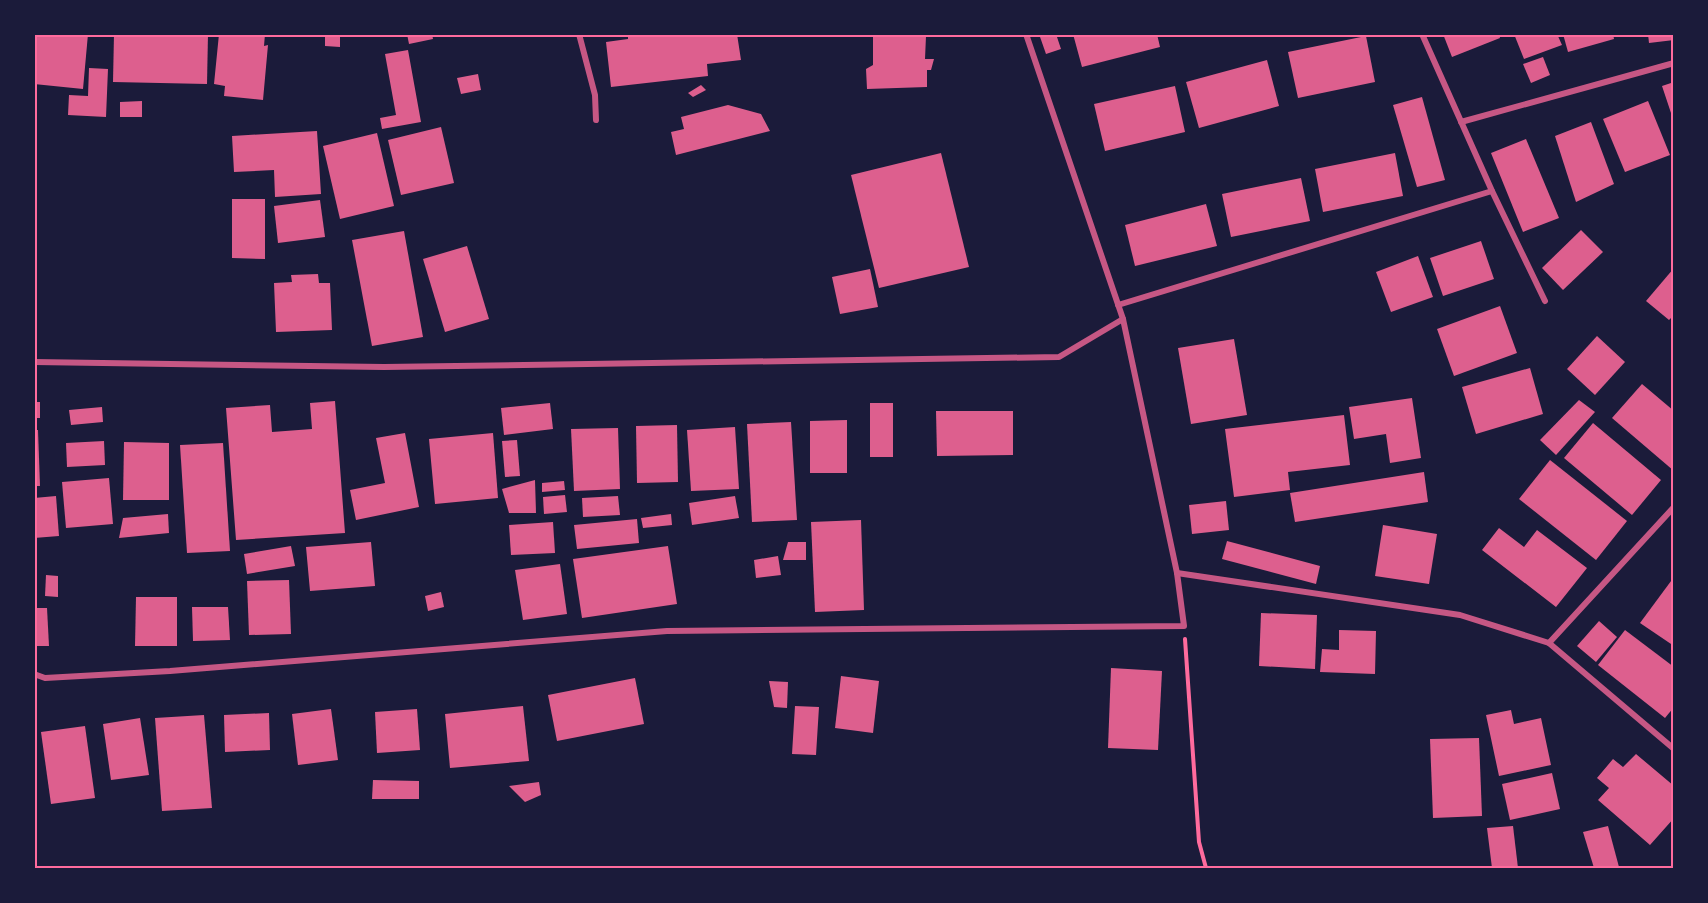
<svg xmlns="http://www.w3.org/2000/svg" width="1708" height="903" viewBox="0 0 1708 903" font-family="Quicksand,sans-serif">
	<rect width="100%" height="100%" fill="#1b1b3a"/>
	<g fill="#dd5f8e">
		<polygon points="34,34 88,34 83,89 34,84"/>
		<polygon points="114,34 208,34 207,84 113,82"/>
		<polygon points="219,34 265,34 264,46 268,45 263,100 224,96 225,86 214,84"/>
		<polygon points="325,34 340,34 340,47 325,46"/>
		<polygon points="407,34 432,34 433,39 409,44"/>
		<polygon points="628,34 737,34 741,60 707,64 708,76 611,87 606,42 628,39"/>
		<polygon points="1039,34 1056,34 1061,49 1046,54"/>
		<polygon points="1073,34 1157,34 1160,47 1082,67"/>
		<polygon points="1443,34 1499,34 1500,38 1452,57"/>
		<polygon points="1514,34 1557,34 1562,45 1524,59"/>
		<polygon points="1563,34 1613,34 1614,39 1568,52"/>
		<polygon points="1648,34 1674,34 1674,40 1649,43"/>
		<polygon points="873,35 926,36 925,59 934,59 931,70 927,70 927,87 867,89 866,69 873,65"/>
		<polygon points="1366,36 1375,82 1298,98 1288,52"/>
		<polygon points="408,50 421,122 382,129 380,118 396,115 385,54"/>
		<polygon points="1543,57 1550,75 1531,83 1523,64"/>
		<polygon points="1267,60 1279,106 1199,128 1186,82"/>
		<polygon points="89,68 108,69 106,117 68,115 69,95 88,96"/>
		<polygon points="478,74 481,90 461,94 457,78"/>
		<polygon points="1674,82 1674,119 1673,119 1662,86"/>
		<polygon points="701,85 706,90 693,97 688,93"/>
		<polygon points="1175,86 1185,132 1105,151 1094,104"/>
		<polygon points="1422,97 1445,180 1417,187 1393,105"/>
		<polygon points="142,101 142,117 120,117 120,102"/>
		<polygon points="1648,101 1670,155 1625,172 1603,119"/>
		<polygon points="728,105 761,114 770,131 676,155 671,132 684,129 681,117"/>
		<polygon points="1591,122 1614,184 1576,202 1555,136"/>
		<polygon points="441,127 454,183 401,195 388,140"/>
		<polygon points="317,131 321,194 275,197 274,170 234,172 232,136"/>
		<polygon points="377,133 394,206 340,219 323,146"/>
		<polygon points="1526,139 1559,218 1523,232 1491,153"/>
		<polygon points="941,153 969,267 879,288 851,175"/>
		<polygon points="1395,153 1403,196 1323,212 1315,169"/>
		<polygon points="1301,178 1310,221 1231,237 1222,194"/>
		<polygon points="232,199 265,199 265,259 232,258"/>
		<polygon points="320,200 325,237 278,243 274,206"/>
		<polygon points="1206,204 1217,246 1135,266 1125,225"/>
		<polygon points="1581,230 1603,252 1563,290 1542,268"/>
		<polygon points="404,231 423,337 372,346 352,240"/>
		<polygon points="1481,241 1494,279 1443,296 1430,258"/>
		<polygon points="467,246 489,319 445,332 423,259"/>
		<polygon points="1418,256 1433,297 1391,312 1376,272"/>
		<polygon points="1674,268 1674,315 1669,320 1646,301"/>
		<polygon points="870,269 878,307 840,314 832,277"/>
		<polygon points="318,274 319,283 330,283 332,330 276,332 274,283 292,282 291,275"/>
		<polygon points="1500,306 1517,353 1454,376 1437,329"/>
		<polygon points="1597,336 1625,362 1595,395 1567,369"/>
		<polygon points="1234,339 1247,415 1191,424 1178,348"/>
		<polygon points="1530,368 1543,414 1476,434 1462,387"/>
		<polygon points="1642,384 1674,411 1674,471 1612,418"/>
		<polygon points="1412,398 1421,458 1390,463 1386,434 1354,439 1349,407"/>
		<polygon points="1579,400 1595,412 1556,455 1540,440"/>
		<polygon points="335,401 345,533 236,540 226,408 270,405 272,432 312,429 310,403"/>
		<rect x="34" y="402" width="6" height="16"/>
		<polygon points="550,403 553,429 504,435 501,408"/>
		<rect x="870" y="403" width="23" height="54"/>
		<polygon points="102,407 103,422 71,425 69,410"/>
		<polygon points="936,411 1013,411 1013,455 937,456"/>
		<polygon points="1344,415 1350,465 1288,472 1290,490 1234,497 1225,429"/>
		<polygon points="847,420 847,473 810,473 810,421"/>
		<polygon points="791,422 797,520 752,522 747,424"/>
		<polygon points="1593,423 1661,480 1632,515 1564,458"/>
		<polygon points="677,425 678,482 637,483 636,426"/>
		<polygon points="735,427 739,489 691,491 687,430"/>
		<polygon points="618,428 620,489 574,491 571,429"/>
		<polygon points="34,430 38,430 40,486 34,486"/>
		<polygon points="405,433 419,507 356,520 350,490 385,483 376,438"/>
		<polygon points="493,433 498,498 435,504 429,439"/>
		<polygon points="517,440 520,476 505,477 502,441"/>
		<polygon points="104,441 105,465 67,467 66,443"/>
		<polygon points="124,442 169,443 169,500 123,500"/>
		<polygon points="223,443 230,551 187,553 180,445"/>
		<polygon points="1550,460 1627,521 1596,560 1519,499"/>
		<polygon points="1424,472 1428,502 1295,522 1290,493"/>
		<polygon points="109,478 113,524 66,528 62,482"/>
		<polygon points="535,480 536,513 509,513 502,489"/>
		<polygon points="564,481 565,490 542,492 542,483"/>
		<polygon points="565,495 567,512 544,514 543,497"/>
		<polygon points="56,496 59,536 34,538 34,498"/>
		<polygon points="618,496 620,515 583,517 582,498"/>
		<polygon points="735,496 739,518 692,525 689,503"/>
		<polygon points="1226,501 1229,530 1192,534 1189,505"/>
		<polygon points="168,514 169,533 119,538 123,518"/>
		<polygon points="671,514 672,525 643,528 641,518"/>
		<polygon points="637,519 639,543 577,549 574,525"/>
		<polygon points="861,520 864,610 815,612 811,522"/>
		<polygon points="553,522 555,553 511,555 509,525"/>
		<polygon points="1383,525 1437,534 1429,584 1375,576"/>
		<polygon points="1499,528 1524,547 1537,530 1587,568 1556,607 1482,550"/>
		<polygon points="1227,541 1320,566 1316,584 1222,559"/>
		<polygon points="371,542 375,586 310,591 306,547"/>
		<polygon points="788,542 806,542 806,560 783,560"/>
		<polygon points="291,546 295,566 247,574 244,554"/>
		<polygon points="668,546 677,604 582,618 573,559"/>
		<polygon points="778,556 781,575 756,578 754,560"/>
		<polygon points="560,564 567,614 523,620 515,570"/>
		<polygon points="46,575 58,576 58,597 45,596"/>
		<polygon points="1674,577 1674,646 1640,623"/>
		<polygon points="289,580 291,634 249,635 247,581"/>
		<polygon points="441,592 444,607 428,611 425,596"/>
		<polygon points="136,597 177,597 177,646 135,646"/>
		<polygon points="192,607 228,607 230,640 193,641"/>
		<polygon points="34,608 47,608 49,646 34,646"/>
		<polygon points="1261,613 1317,615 1315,669 1259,666"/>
		<polygon points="1599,621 1617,637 1596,662 1577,646"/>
		<polygon points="1339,630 1376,631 1375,674 1320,672 1322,649 1339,650"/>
		<polygon points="1625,630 1674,667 1674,707 1665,718 1598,665"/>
		<polygon points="1111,668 1162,671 1158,750 1108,748"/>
		<polygon points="841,676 879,681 873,733 835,728"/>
		<polygon points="635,678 644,724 557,741 548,695"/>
		<polygon points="769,681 788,682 787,708 774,707"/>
		<polygon points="523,706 529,761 450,768 445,714"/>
		<polygon points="795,706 819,707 816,755 792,754"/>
		<polygon points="331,709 338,760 298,765 292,714"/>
		<polygon points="417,709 420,750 377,753 375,712"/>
		<polygon points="1511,710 1514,724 1541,718 1551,765 1499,776 1486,715"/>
		<polygon points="269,713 270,750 225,752 224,715"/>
		<polygon points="204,715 212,808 162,811 155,718"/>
		<polygon points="140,718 149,775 111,780 103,724"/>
		<polygon points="85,726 95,798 51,804 41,732"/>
		<polygon points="1479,738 1482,816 1433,818 1430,739"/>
		<polygon points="1636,754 1674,786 1674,818 1650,845 1598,800 1609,788 1597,778 1613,759 1623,767"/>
		<polygon points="1552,773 1560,809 1510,820 1502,784"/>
		<polygon points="373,780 419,781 419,799 372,799"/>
		<polygon points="539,782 541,795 525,802 509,786"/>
		<polygon points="1513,826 1518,868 1492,868 1487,828"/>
		<polygon points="1608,826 1619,867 1594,868 1583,832"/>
	</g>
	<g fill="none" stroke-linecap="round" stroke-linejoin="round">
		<polyline stroke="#ff6b9d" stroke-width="4" points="1185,639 1199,842 1206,868"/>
		<g stroke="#c65784" stroke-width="6">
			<polyline points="579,34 595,95 596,120"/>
			<polyline points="1422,34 1492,191 1545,301"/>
			<polyline points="1461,122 1674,63"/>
			<polyline points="1118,305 1492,191"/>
			<polyline points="34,362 384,367 1059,357 1123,319"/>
			<polyline points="1177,573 1460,615 1549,643 1674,749"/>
			<polyline points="1549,643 1674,507"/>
			<polyline points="34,674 45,678 170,671 667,631 1184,626 1177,573 1123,319 1026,34"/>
		</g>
	</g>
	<rect width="1708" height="903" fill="none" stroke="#1b1b3a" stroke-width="72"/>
	<rect x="36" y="36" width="1636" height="831" fill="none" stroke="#ff6b9d" stroke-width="2"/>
</svg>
